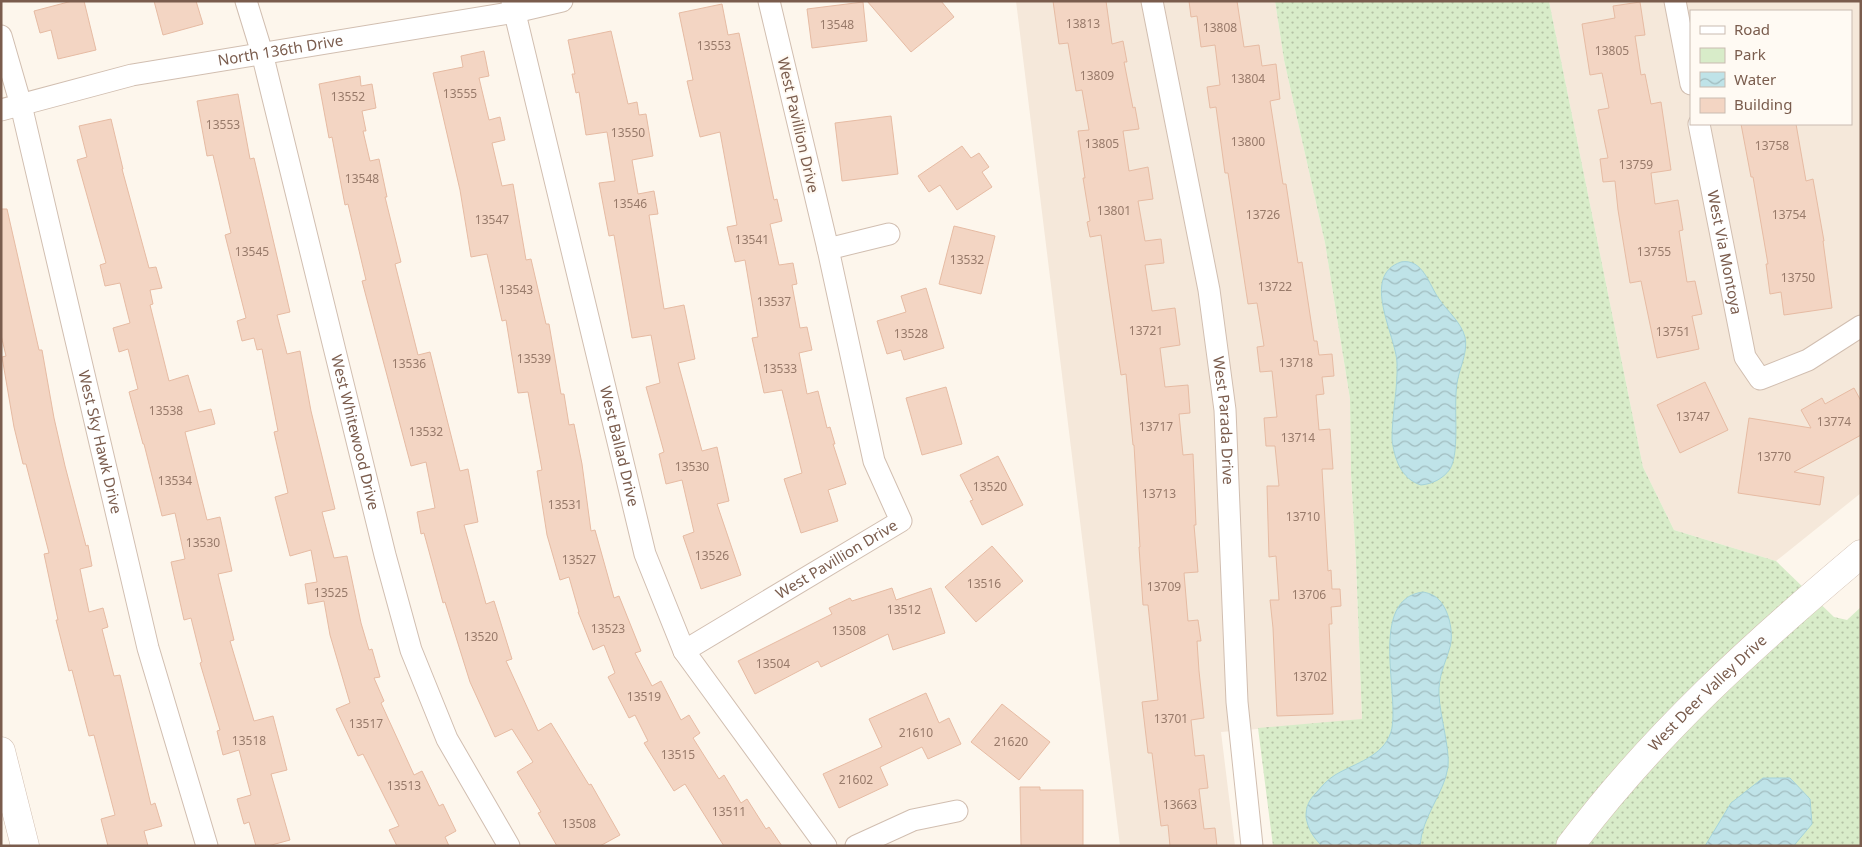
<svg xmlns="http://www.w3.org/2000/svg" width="1862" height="847" viewBox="0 0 1862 847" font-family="'Noto Sans',sans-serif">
	<defs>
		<pattern id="green-dots" width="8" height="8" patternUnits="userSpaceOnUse" patternTransform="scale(1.25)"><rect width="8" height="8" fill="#d8ecc9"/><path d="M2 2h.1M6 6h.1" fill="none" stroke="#b4c2a5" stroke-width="1.8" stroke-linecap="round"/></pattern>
		<pattern id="water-waves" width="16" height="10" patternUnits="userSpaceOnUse" patternTransform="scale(1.25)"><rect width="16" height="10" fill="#bfe3e8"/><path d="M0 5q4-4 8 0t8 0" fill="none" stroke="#a0bbbe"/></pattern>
	</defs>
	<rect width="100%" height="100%" fill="#fdf6ec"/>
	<g fill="#f5e8da" fill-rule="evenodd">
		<polygon points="1016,1 1275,1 1284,60 1325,243 1350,399 1351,474 1356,563 1362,720 1221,732 1235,846 1120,846"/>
		<path d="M1549,1h312v492l-85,68 -102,-31 -31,-63zM1691,11h160v113h-160z"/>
	</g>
	<polygon fill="url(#green-dots)" points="1275,1 1549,1 1643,467 1674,530 1776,561 1834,617 1847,620 1861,607 1861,846 1273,846 1258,728 1362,719 1356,563 1351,474 1350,399 1325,243 1284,60"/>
	<g fill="url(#water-waves)" stroke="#a5d3da">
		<path d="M1401,262c22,-4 28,23 38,37 8,12 22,23 26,38 3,13 -4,28 -7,41 -6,25 3,72 -8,91 -7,10 -18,15 -29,16 -20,-6 -27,-27 -29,-46 0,-25 6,-51 5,-76 -1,-28 -37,-87 4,-101z"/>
		<path d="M1423,592c5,1 9,2 14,6 12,10 17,35 13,49 -5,17 -12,30 -11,48 1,21 11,54 9,72 -4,27 -26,49 -28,79h-98c-9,-9 -14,-17 -16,-29 0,-11 3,-17 10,-24 6,-7 11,-13 19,-18 20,-12 48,-18 56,-43 10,-35 -24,-133 32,-140z"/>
		<polygon points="1763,778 1790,778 1810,799 1812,824 1796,843 1794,846 1705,846 1731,803"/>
	</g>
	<g fill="#f3d5c3" stroke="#e6bba3">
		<polygon points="72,1 84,1 96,50 58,59 51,30 40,33 34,11"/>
		<polygon points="154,1 196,1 203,24 163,35"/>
		<polygon points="867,1 941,1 954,17 911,52"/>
		<polygon points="1053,1 1106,1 1112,44 1123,41 1127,62 1124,62 1133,108 1135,107 1139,129 1123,131 1129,171 1148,167 1153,199 1138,201 1145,241 1161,239 1164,263 1145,265 1152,311 1175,308 1180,345 1160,348 1165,387 1188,385 1190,413 1179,414 1183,455 1193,454 1196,525 1194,525 1198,572 1184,573 1188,621 1198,620 1201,641 1197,641 1199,671 1204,718 1191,720 1195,756 1204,755 1208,788 1199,789 1204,829 1215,828 1217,846 1170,846 1168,825 1161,826 1152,753 1148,753 1142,702 1158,700 1148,605 1143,605 1139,547 1140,547 1134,445 1133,445 1126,374 1121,375 1101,235 1090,237 1087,222 1090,221 1083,178 1085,178 1078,131 1089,130 1082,90 1076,91 1068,43 1059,44"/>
		<polygon points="1189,1 1237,1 1244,47 1259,45 1262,66 1276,64 1280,99 1270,101 1283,184 1286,184 1298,263 1302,262 1314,341 1317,341 1319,355 1332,354 1334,376 1322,377 1324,394 1316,395 1319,430 1330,429 1333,469 1322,469 1328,571 1331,570 1332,589 1340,589 1341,606 1331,607 1332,624 1329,624 1333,714 1277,716 1273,628 1270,600 1279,600 1276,556 1269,557 1267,486 1279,486 1275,446 1266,446 1264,418 1277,417 1272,371 1260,372 1257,347 1264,346 1257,303 1248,304 1228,173 1225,173 1216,107 1210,108 1207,87 1220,85 1215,45 1201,47 1197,16 1191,17"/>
		<polygon points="863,2 867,41 812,48 807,9"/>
		<polygon points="1640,2 1645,35 1635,36 1641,75 1645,74 1651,104 1661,102 1671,170 1651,173 1655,204 1678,200 1683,230 1679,231 1687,282 1695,281 1702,314 1692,316 1699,349 1657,358 1641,281 1630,283 1618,210 1615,181 1603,182 1600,159 1608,158 1598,110 1609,108 1602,73 1590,75 1582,24 1615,18 1613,6"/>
		<polygon points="722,4 728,35 739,33 774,200 777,199 782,221 770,224 779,265 793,263 797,284 792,285 800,328 807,327 812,350 799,353 807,394 818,391 827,428 830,427 835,444 833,444 846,484 828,490 838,521 801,533 784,479 802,473 782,390 764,393 752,338 758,337 745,260 735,262 727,227 737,225 720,132 700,137 687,81 693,80 679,13"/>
		<polygon points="611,31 628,104 637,102 639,115 646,114 653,156 632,160 638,194 654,191 658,214 649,215 664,309 684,305 695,359 678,363 702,451 717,447 729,501 717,504 741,575 701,589 683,536 694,532 682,480 666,484 659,454 664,452 646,387 660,383 651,335 632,338 614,235 609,236 599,183 615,181 607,132 586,135 579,92 576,93 572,74 575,74 568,40"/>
		<polygon points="484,51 489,76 479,78 489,120 500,117 505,140 492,143 502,186 513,184 526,260 531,259 546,324 549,324 561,394 564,394 569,425 574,424 582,464 591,531 595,530 614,598 619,596 641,651 635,653 652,686 661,681 681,720 689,715 700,733 693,738 719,779 724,775 741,803 747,799 766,829 769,827 782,846 724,846 685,784 674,791 644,743 648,741 635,715 629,718 608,677 615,673 604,645 593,650 578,612 579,612 569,577 560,580 547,535 537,471 542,470 528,392 518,393 506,320 502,321 487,254 471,257 460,190 433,73 463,67 461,56"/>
		<polygon points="360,76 361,86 372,84 376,108 362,111 366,131 363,131 370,161 379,159 387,197 385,197 401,262 395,264 418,355 430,352 460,471 468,469 478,522 464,525 486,604 494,601 512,659 506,661 538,731 551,723 589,785 591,784 620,835 600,846 557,846 538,813 541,812 517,772 533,762 512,729 495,737 470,682 445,602 443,603 424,533 421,534 417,512 435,508 426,462 411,466 362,281 366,280 348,204 345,205 332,137 329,138 319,84"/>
		<polygon points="238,94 250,159 254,158 290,312 277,315 287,354 300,351 311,411 335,509 322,512 334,558 347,556 361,623 369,650 372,649 380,677 374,678 384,701 381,703 414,775 422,771 439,806 443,804 456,831 445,837 449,846 397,846 389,830 399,826 363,754 358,756 336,709 350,703 330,635 324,601 308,604 305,584 317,582 311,550 290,556 275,497 288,493 274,432 278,431 262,349 257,350 254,338 242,341 237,321 246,318 225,235 231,233 213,155 207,156 197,101"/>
		<polygon points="891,116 898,174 842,181 835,123"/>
		<polygon points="111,119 123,169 122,169 149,268 156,267 162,288 150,290 153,304 150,305 169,381 188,375 199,412 211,409 215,424 185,432 207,520 220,517 232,571 218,574 234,640 230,641 254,721 273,716 287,770 271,774 290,840 268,846 256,846 249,822 244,824 237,799 251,795 239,750 223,755 217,731 220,730 200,663 202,662 191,618 184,620 171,562 185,559 175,513 162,516 144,444 143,444 129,392 138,389 128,349 119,352 113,328 130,323 120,283 105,286 100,265 106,263 77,160 87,157 79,126"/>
		<polygon points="1741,124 1796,124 1806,181 1813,179 1824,241 1823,241 1832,308 1784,315 1781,292 1770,294 1766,264 1768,264 1753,177 1751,177"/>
		<polygon points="962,146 971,158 979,153 989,167 982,172 992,187 957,210 940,185 929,192 918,176"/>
		<polygon points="1,209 7,209 39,350 42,350 54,418 65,466 86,546 88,545 92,566 80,569 89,612 103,608 108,627 102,629 114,676 120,675 151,805 155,803 162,826 144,831 148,846 108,846 101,819 115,815 94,735 89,736 72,670 69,671 56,620 58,620 44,554 49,553 26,464 23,464 14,427 2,357 6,356 1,335"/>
		<polygon points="954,226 995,236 981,294 939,284"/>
		<polygon points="926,288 944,348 904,360 901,350 887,354 877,321 906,312 901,296"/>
		<polygon points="1705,382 1728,430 1680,453 1657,405"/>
		<polygon points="946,387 962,444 922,455 906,398"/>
		<polygon points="1854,388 1861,401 1861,435 1794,472 1824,477 1820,505 1738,493 1749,418 1811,428 1801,410 1822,398 1825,404"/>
		<polygon points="998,456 1023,505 982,525 970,501 973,500 960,475"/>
		<polygon points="992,546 1023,581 976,622 945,587"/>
		<polygon points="892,588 896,600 931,588 945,633 893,650 888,634 821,667 818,661 755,694 738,661 832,614 829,608 850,598 852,601"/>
		<polygon points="926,693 939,723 949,718 961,744 928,759 922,747 880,767 888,785 839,808 823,774 882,747 869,719"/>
		<polygon points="1002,704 1050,742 1019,780 971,742"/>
		<polygon points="1020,787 1040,787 1040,790 1083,790 1083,846 1021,846"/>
	</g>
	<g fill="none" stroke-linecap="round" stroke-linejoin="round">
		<g stroke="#d1beb0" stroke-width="23">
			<g id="minor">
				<path id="s1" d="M246,1l16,52 123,502 26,95 36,89 62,107"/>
				<path id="s2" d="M512,1l133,553 39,97 142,195"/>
				<path id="s3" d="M1152,1l57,289 16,120 12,292 15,144"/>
				<polyline points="1675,1 1691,84"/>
				<path id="s4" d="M1,36l20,69 127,543 59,198"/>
				<path id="s5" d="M1,110l131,-35 383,-63 47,-11"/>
				<path id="s6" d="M1699,124l46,233 15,22 48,-19 53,-34"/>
				<polyline points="828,249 889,234"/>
				<path id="s7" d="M684,651l217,-130 -27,-60 -46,-212 -59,-248"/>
				<polyline points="856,846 913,820 957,811"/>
			</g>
		</g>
		<g stroke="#d1beb0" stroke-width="29">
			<g id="tertiary">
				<polyline points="1,751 25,846"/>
				<path id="s8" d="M1570,846c83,-111 185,-203 291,-292"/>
			</g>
		</g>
		<use href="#minor" stroke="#fff" stroke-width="21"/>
		<use href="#tertiary" stroke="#fff" stroke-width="28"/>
	</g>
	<g text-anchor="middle" stroke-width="4" stroke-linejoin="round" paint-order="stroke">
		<g font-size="12" fill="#987a6a">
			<text x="1083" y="28">13813</text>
			<text x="837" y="29">13548</text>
			<text x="1220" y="32">13808</text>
			<text x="714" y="50">13553</text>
			<text x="1612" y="55">13805</text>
			<text x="1097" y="80">13809</text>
			<text x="1248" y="83">13804</text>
			<text x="460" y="98">13555</text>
			<text x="348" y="101">13552</text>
			<text x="223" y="129">13553</text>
			<text x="628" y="137">13550</text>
			<text x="1248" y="146">13800</text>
			<text x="1102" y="148">13805</text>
			<text x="1772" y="150">13758</text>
			<text x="1636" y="169">13759</text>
			<text x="362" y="183">13548</text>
			<text x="630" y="208">13546</text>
			<text x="1114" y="215">13801</text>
			<text x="1263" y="219">13726</text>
			<text x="1789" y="219">13754</text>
			<text x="492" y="224">13547</text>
			<text x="752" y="244">13541</text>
			<text x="252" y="256">13545</text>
			<text x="1654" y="256">13755</text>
			<text x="967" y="264">13532</text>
			<text x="1798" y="282">13750</text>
			<text x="1275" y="291">13722</text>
			<text x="516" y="294">13543</text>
			<text x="774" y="306">13537</text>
			<text x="1146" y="335">13721</text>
			<text x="1673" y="336">13751</text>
			<text x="911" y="338">13528</text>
			<text x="534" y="363">13539</text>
			<text x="1296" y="367">13718</text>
			<text x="409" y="368">13536</text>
			<text x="780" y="373">13533</text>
			<text x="166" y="415">13538</text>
			<text x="1693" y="421">13747</text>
			<text x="1834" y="426">13774</text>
			<text x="1156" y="431">13717</text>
			<text x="426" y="436">13532</text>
			<text x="1298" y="442">13714</text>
			<text x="1774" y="461">13770</text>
			<text x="692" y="471">13530</text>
			<text x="175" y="485">13534</text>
			<text x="990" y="491">13520</text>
			<text x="1159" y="498">13713</text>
			<text x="565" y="509">13531</text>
			<text x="1303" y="521">13710</text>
			<text x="203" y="547">13530</text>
			<text x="712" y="560">13526</text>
			<text x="579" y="564">13527</text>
			<text x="984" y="588">13516</text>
			<text x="1164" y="591">13709</text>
			<text x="331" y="597">13525</text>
			<text x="1309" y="599">13706</text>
			<text x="904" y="614">13512</text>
			<text x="608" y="633">13523</text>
			<text x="849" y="635">13508</text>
			<text x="481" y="641">13520</text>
			<text x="773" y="668">13504</text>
			<text x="1310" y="681">13702</text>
			<text x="644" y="701">13519</text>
			<text x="1171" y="723">13701</text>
			<text x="366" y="728">13517</text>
			<text x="916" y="737">21610</text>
			<text x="249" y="745">13518</text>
			<text x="1011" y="746">21620</text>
			<text x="678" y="759">13515</text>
			<text x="856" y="784">21602</text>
			<text x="404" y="790">13513</text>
			<text x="1180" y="809">13663</text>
			<text x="729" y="816">13511</text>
			<text x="579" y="828">13508</text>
		</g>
		<g font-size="15" fill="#7a5c4d" stroke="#fffaf3">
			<text dy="5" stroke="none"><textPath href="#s5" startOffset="286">North 136th Drive</textPath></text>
			<text transform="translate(798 125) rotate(77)" y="5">West Pavillion Drive</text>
			<text dy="5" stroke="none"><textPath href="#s6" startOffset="131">West Via Montoya</textPath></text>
			<text dy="5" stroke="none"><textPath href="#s3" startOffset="426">West Parada Drive</textPath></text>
			<text dy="5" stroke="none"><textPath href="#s1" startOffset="445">West Whitewood Drive</textPath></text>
			<text dy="5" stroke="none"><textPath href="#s4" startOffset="418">West Sky Hawk Drive</textPath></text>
			<text dy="5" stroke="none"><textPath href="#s2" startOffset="458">West Ballad Drive</textPath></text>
			<text dy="5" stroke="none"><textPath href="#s7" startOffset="178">West Pavillion Drive</textPath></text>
			<text dy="5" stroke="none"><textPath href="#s8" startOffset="206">West Deer Valley Drive</textPath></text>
		</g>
	</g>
	<rect width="1862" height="847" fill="none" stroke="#7a5c4d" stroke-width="5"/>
	<rect x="1690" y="10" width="162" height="115" fill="#fffaf3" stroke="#cabbb1"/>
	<rect x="1700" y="26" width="25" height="8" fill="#ffffff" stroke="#cabbb1"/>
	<text x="1734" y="35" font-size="15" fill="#7a5c4d">Road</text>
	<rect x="1700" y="48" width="25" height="15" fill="#d8ecc9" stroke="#cabbb1"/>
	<text x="1734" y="60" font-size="15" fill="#7a5c4d">Park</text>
	<rect x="1700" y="72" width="25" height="15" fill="url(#water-waves)" stroke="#cabbb1"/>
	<text x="1734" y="85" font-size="15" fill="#7a5c4d">Water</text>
	<rect x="1700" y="98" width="25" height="15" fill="#f3d5c3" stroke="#cabbb1"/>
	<text x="1734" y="110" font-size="15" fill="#7a5c4d">Building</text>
</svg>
